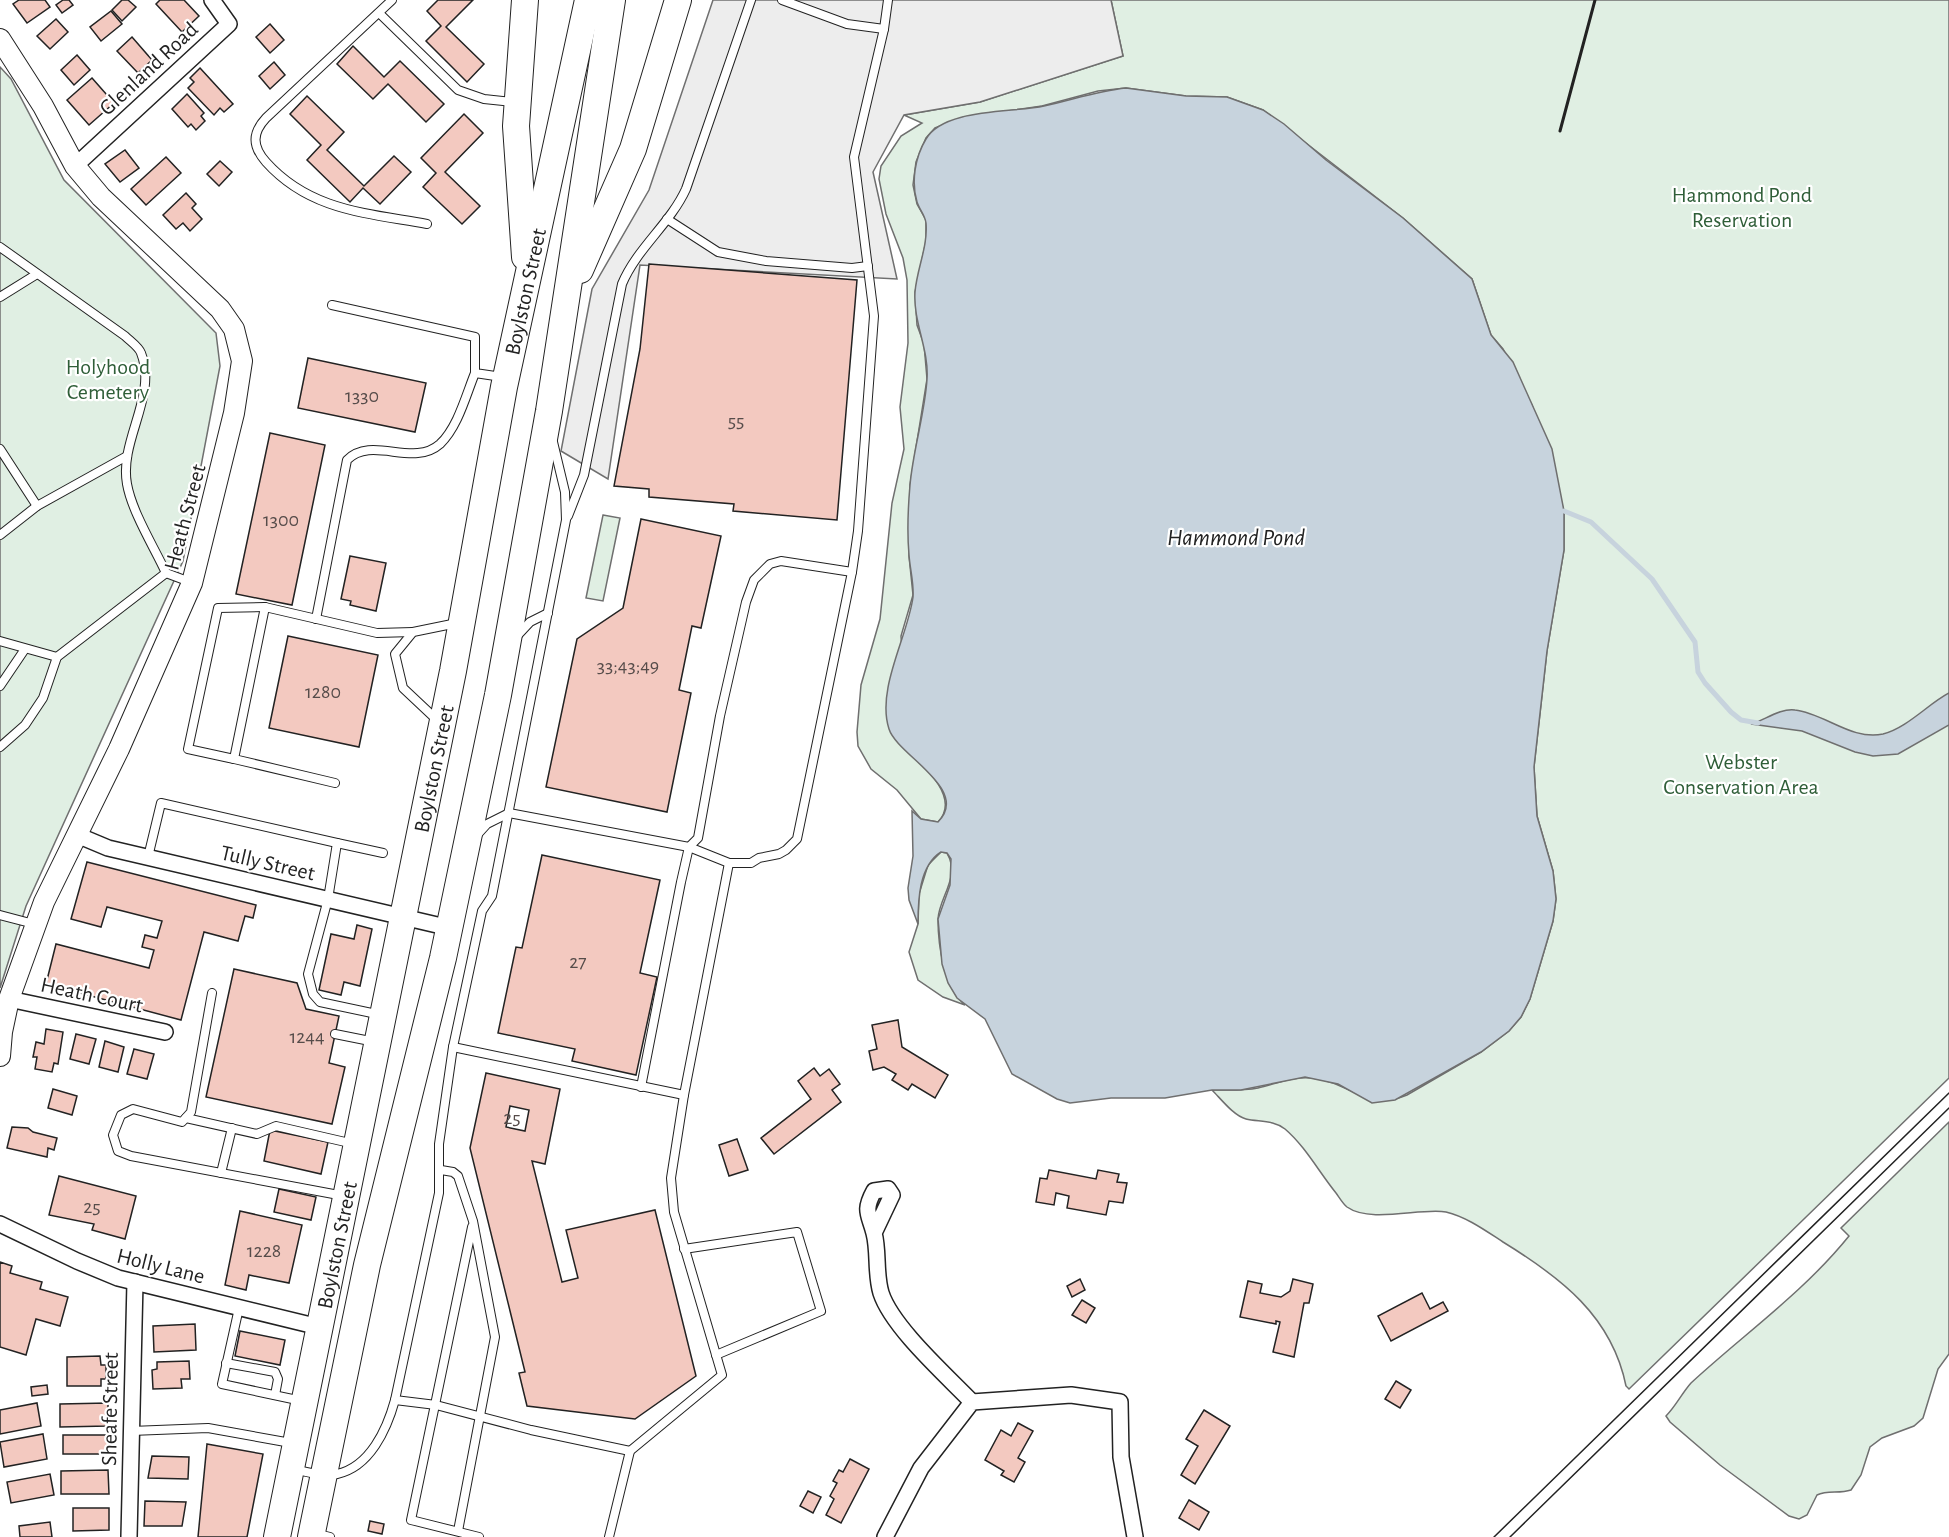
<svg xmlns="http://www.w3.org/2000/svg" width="1949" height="1537" viewBox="0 0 1949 1537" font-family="'Alegreya Sans',sans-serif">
	<rect width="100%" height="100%" fill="#fff"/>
	<g fill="#e0efe3" stroke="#6f6f6f" stroke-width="1.5">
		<path d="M1111,0h838v1078l-320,311 -3,-3c-14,-70 -66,-109 -123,-144 -17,-11 -36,-25 -57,-30 -23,-5 -75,12 -99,-5 -4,-3 -8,-10 -11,-14 -17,-21 -31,-47 -51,-64 -11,-9 -26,-7 -39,-10 -12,-3 -25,-20 -34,-29 15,0 31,1 46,-2 18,-4 35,-12 54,-10 39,4 54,34 95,17l74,-43 28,-21 12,-14 9,-18 23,-78 3,-22 -3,-28 -16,-55 -3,-49 13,-116 17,-101v-39l-32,-106 -29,-56 -12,-14 -19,-56 -69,-61 -140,-108 -36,-13 -41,-1 -60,-8 -28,3 -56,15 -78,11 -29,11 -9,10 -10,24 -3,23 4,19 9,16v21l-11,51 2,33 7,19 3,35 -17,106 -1,71 4,39 -12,41 8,117c18,15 51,46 29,69l-17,-3 -24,-29 -26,-21 -13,-23 -1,-14 4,-47 19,-66 12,-116 12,-54 -4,-42 8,-64 -1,-63 -4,-22 -17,-44 -7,-35 2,-13 20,-30 21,-13 -18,-8 76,-13 143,-46z"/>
		<polygon points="0,67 11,79 64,180 216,333 220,366 183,561 26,906 0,988"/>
		<polygon points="603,515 620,518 603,601 586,598"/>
		<path d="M941,852l6,1c14,24 -8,44 -9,66 0,27 6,68 27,86l-22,-8 -25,-17 -9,-28 9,-28 1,-30 9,-29z"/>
		<path d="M1949,1122v232l-11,15 -15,49 -9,8 -32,12 -12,9 -9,28 -10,15c-12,4 -23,0 -34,5l-10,20 -8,4 -10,-3 -69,-51 -50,-43 -4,-6c10,-10 16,-23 25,-33 53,-49 112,-90 158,-147l-8,-8z"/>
	</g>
	<polygon fill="#ededed" stroke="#6f6f6f" stroke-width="1.5" points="713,0 1111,0 1123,56 980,102 904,115 873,172 897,279 640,265 608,479 561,451 592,289 649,190"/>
	<g fill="#c7d3dd" stroke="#6f6f6f" stroke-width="1.5">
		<path d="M1126,88l60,8 41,1 36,13 21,14 42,36 77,58 69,61 19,56 22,27 39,87 12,62v39l-17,101 -13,116 3,49 16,55 3,28 -3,22 -23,78 -9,18 -12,14 -28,21 -86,48 -23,3 -34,-19 -33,-7 -64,13h-29l-47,8h-54l-41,5 -13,-4 -45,-25 -27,-55 -28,-21 -9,-15 -6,-19 -4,-45 12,-34 1,-26 -4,-6 -6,-1c-22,14 -23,48 -23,72l-9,-24 -1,-12 5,-32 -1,-45 9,8 17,3c33,-33 -41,-67 -49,-93 -13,-40 19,-93 24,-132 1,-14 -3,-28 -4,-42 -2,-22 -1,-47 1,-70 3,-35 15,-72 17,-106 2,-30 -14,-57 -12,-87 2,-24 13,-45 11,-69 -1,-8 -7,-14 -9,-21 -6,-20 -2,-45 9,-63 18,-31 86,-26 118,-33 28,-6 53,-15 82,-18z"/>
		<path d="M1949,693v32l-51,29 -25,2 -18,-4 -53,-21 -51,-7c14,-4 29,-16 44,-14 29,3 57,31 88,24 24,-6 45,-30 66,-41z"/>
	</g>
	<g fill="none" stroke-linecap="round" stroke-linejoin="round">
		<polyline stroke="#c7d3dd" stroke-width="5" points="1564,511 1591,522 1652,579 1695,642 1698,672 1705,683 1731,712 1741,720 1758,723"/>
	</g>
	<g fill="#f3c9c0" stroke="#222" stroke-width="1.5" fill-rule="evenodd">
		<polygon points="19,0 45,0 50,7 27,23 13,4"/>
		<polygon points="63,0 69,0 73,5 62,13 56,5"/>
		<polygon points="122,0 128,0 136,7 122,21 112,10"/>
		<polygon points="160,0 184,0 199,16 182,32 156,4"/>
		<polygon points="438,0 473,0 446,27 484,64 467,82 426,41 441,26 427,11"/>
		<polygon points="111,11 122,24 101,41 90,27"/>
		<polygon points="56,19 68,32 50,49 37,36"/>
		<polygon points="270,24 284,40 270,53 256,37"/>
		<polygon points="132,37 152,60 138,73 117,51"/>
		<polygon points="353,46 384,77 400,61 444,104 426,122 388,84 373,99 337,64"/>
		<polygon points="77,55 90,70 74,85 61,70"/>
		<polygon points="274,62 285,75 270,89 259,76"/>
		<polygon points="200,68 233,104 224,112 220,108 214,115 188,88 194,82 190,78"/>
		<polygon points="92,78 114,103 89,125 67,100"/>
		<polygon points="187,94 204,113 201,116 205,121 196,130 191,124 188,127 172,109"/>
		<polygon points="307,96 344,132 327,150 364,186 394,156 411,172 380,204 363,188 350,202 307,160 321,145 290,114"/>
		<polygon points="464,114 483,133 445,172 480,206 462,224 423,187 436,173 421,158"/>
		<polygon points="125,150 139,168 120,182 105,164"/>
		<polygon points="166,157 181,173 146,205 131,189"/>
		<polygon points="220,161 232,172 219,186 207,174"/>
		<polygon points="186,193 196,204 192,208 202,219 190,231 183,223 176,229 163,215"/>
		<polygon points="649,264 857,280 837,520 733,511 734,504 649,497 649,489 614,486 640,349"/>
		<polygon points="308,358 426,383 415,432 298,408"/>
		<polygon points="270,433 325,445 292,605 236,594"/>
		<polygon points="641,519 721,536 701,628 692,626 679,690 691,693 667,812 546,787 577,639 623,608"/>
		<polygon points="350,556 386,563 376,611 350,605 351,601 341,599"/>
		<polygon points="288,636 378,655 359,747 269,728"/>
		<polygon points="542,855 660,880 640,973 657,977 636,1075 572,1061 575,1049 498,1033 516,947 522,948"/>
		<polygon points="87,862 256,905 253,918 245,916 238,941 204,932 181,1020 46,984 56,944 149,968 154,950 142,947 145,935 157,938 162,921 107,907 101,927 71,919"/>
		<polygon points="357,925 372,929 360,986 344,982 341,995 319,990 331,934 354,939"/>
		<polygon points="234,969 297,983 306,1009 339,1016 329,1063 345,1067 332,1124 206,1097"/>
		<polygon points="898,1020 902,1047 948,1075 935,1098 912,1084 908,1090 892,1080 896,1074 884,1067 873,1070 869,1051 877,1049 872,1025"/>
		<polygon points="46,1029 63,1032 58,1064 54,1063 52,1072 35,1069 37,1057 33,1057 36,1042 44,1044"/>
		<polygon points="76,1034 96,1039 89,1064 70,1059"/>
		<polygon points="105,1041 124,1047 118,1072 99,1067"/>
		<polygon points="134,1049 154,1054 147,1079 127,1074"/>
		<polygon points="814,1068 820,1076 829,1069 840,1084 832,1090 841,1102 774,1154 761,1138 811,1099 798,1081"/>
		<path d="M486,1073l74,16 -15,75 -13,-3 30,121 16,-4 -12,-48 89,-20 41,166 -61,43 -108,-13 -8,-33 6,-1 -55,-224zM510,1106l19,4 -4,21 -19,-4z"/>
		<polygon points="53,1089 77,1096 72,1115 48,1108"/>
		<polygon points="12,1127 28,1128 33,1132 57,1138 54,1150 48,1148 47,1157 7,1148"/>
		<polygon points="270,1130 328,1142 321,1174 264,1161"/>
		<polygon points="737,1139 748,1170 729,1176 719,1145"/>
		<polygon points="1049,1170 1096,1179 1098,1170 1119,1174 1117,1182 1127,1183 1123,1203 1109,1201 1106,1215 1067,1208 1069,1196 1056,1193 1054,1205 1036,1202 1040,1178 1047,1179"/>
		<polygon points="59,1176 136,1196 125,1239 92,1230 94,1224 49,1215"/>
		<polygon points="279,1189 316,1197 311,1220 274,1212"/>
		<polygon points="240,1211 302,1225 289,1283 249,1275 246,1290 225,1285"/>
		<polygon points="0,1262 12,1266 10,1273 42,1282 40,1289 68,1297 60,1326 36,1319 26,1355 0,1347"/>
		<polygon points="1080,1279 1085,1290 1072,1297 1067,1286"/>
		<polygon points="1293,1279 1313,1284 1309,1303 1304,1303 1294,1357 1273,1352 1280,1322 1276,1321 1276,1324 1240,1317 1248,1281 1262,1284 1260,1293 1281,1297 1290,1291"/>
		<polygon points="1422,1293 1430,1309 1443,1302 1448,1311 1391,1341 1378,1316"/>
		<polygon points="1082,1300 1095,1308 1086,1323 1072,1315"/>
		<polygon points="195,1324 196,1350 154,1352 153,1326"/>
		<polygon points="240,1331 285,1340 280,1365 235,1356"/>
		<polygon points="100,1356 101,1365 106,1365 106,1379 101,1379 101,1386 67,1386 67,1357"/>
		<polygon points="189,1361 190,1379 181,1379 182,1388 153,1389 152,1370 157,1369 157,1362"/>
		<polygon points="1396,1381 1411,1390 1400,1408 1385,1399"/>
		<polygon points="47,1385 48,1394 32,1396 31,1387"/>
		<polygon points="37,1403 41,1426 0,1434 0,1410"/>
		<polygon points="108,1403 108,1426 60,1427 60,1404"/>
		<polygon points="1204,1410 1230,1426 1195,1484 1181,1475 1198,1446 1186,1439"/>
		<polygon points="1018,1423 1033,1431 1018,1458 1025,1462 1014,1482 1001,1475 1004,1471 985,1460 1001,1430 1011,1436"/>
		<polygon points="43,1434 47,1459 4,1467 0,1442"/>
		<rect x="63" y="1435" width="45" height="19"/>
		<polygon points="207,1444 263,1454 247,1537 198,1537"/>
		<polygon points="152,1456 189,1457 188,1479 148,1478"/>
		<polygon points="850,1459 869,1469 841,1523 826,1515 834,1499 830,1496 837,1483 833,1481 839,1470 843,1472"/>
		<polygon points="108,1470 109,1494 61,1494 61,1471"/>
		<polygon points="50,1474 54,1495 11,1503 7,1482"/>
		<polygon points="808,1491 821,1497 813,1513 800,1506"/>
		<polygon points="1189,1500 1209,1512 1199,1530 1179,1518"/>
		<polygon points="145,1501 186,1502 182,1526 144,1526"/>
		<polygon points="73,1508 109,1508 109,1530 73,1531"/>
		<polygon points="370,1521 384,1524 382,1534 368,1531"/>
		<polygon points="50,1522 52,1537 20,1537 19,1526"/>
	</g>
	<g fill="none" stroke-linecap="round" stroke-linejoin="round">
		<g stroke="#222" stroke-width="10">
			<g id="service">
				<path d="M392,0l-126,118c-14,15 -14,28 0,44 44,49 101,51 161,62"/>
				<polyline points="782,0 847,24 884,29"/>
				<polyline points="379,13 458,90 484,99 512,102"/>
				<polyline points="667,219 718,252 766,261 852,268 868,266"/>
				<path d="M0,247l125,89c5,5 14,11 16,17 17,43 -22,87 -14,131 5,28 27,63 39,89l-109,84 -14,41 -18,27 -25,22"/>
				<polyline points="0,297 37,274"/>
				<polyline points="332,305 475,337 475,373 502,377"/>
				<polyline points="0,449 37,506"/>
				<path d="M568,516l16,-41 38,-191c15,-36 48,-60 64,-95l65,-189"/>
				<polyline points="0,535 37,506 127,456"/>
				<polyline points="166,573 190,582"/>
				<path d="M316,619l31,-159c25,-25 66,8 93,-16 18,-17 26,-49 35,-71"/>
				<polyline points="516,637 530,622 548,613"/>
				<polyline points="0,641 57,657"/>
				<polyline points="0,686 25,649"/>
				<polyline points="437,720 403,688 395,654 413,632 457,623"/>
				<polyline points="234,759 188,749 218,608 265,607"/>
				<polyline points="335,783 234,759 265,607 377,633 413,632"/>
				<polyline points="477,835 487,824 509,813 689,847 729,863 751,863 759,858 779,854 786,850 797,839 852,572 858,531 874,316 854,157 884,29 888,0"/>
				<polyline points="337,843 383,853"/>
				<polyline points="148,857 161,803 337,843 328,899 308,974 313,994 320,1002 381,1015"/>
				<polyline points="0,915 34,924"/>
				<polyline points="212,993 191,1112 182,1122 133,1109 121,1115 113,1135 118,1151 131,1156 344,1196"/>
				<polyline points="335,1034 375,1042"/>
				<polyline points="453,1047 684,1095"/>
				<polyline points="641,1087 681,882 689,847 698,838 720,716 746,602 754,580 770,564 781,561 852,572"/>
				<polyline points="186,1118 257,1134 276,1126 354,1144"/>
				<polyline points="441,1170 453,1172 458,1176 473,1221 495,1337 458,1531"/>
				<polyline points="221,1173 232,1128"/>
				<polyline points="472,1227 411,1520 479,1537"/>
				<polyline points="684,1249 797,1232 821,1311 716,1355"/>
				<polyline points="239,1308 222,1384 302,1401"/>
				<polyline points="226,1363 275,1372 278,1379 275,1395"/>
				<polyline points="395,1400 436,1405 531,1430 630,1451"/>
				<polyline points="131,1431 208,1428 291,1443"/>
				<path d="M296,1470c13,2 27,7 41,4 33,-7 50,-45 58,-74l44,-207v-49l14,-97 29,-136 10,-15 74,-376 -1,-28 -12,-50"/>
				<polyline points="314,1533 330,1537"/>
				<polyline points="609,1537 630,1451 722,1375 674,1212 671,1178 684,1095 729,863"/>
			</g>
		</g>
		<g stroke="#222" stroke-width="18">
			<g id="minor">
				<polyline points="75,166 229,24 212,0"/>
				<polyline points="77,835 108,848 450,928"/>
				<polyline points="9,999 165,1032"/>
				<polyline points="0,1224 77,1261 118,1278 319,1327"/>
				<path d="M874,1233l18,-38 -4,-6 -14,2c-11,20 -5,23 0,42 5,19 1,40 7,60 11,34 65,82 91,109"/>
				<polyline points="129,1537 135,1282"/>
				<polyline points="885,1537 921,1468 972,1402 1071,1395 1120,1402 1121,1457 1135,1537"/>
			</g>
		</g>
		<g stroke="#222" stroke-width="22">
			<polyline id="tertiary" points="0,39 43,106 75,166 101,197 220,309 234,329 242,361 234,413 192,583 119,749 44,902 9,999 2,1032 0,1056"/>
		</g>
		<g stroke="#222" stroke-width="28">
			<g id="trunk">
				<polyline points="525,0 516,126 525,257"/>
				<polyline points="580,270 633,149 678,0"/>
				<path id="s1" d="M277,1537l176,-866 51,-284 84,-387"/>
				<polyline points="311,1537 367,1265 443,958 498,695 549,411 612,0"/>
			</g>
		</g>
		<use href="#service" stroke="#fff" stroke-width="8"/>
		<use href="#minor" stroke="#fff" stroke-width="15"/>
		<use href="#tertiary" stroke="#fff" stroke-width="20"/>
		<use href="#trunk" stroke="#fff" stroke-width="26"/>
		<g stroke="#222" stroke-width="1.5">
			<polyline points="1494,1537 1949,1093"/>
			<polyline points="1510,1537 1949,1108"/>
		</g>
		<polyline stroke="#222" stroke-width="3" points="1560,131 1595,0"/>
	</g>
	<g text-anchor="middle" stroke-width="4.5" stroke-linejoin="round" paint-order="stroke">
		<g font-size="20" fill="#564c4a">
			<text x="362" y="402">1330</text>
			<text x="736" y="427">55</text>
			<text x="281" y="526">1300</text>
			<text x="628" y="672">33;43;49</text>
			<text x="323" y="698">1280</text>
			<text x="578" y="968">27</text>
			<text x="307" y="1043">1244</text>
			<text x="512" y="1124">25</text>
			<text x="92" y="1213">25</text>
			<text x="264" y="1257">1228</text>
		</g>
		<g font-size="22" fill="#222" stroke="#fff">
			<text transform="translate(148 68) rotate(-43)" y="8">Glenland Road</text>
			<text dy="8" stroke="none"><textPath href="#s1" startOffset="1270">Boylston Street</textPath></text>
			<text transform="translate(184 517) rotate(-75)" y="8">Heath Street</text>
			<text dy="8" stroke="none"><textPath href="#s1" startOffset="784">Boylston Street</textPath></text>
			<text transform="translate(268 862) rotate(13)" y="8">Tully Street</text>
			<text transform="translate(92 994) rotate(12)" y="8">Heath Court</text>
			<text dy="8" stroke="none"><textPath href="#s1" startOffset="298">Boylston Street</textPath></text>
			<text transform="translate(161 1265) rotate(14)" y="8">Holly Lane</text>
			<text transform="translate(109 1409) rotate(-89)" y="8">Sheafe Street</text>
		</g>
		<g font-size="22" fill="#2f5e38" stroke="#fff">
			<text x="1742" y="202">Hammond Pond<tspan x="1742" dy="25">Reservation</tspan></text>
			<text x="108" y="374">Holyhood<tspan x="108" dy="25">Cemetery</tspan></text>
			<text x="1741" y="769">Webster<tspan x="1741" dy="25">Conservation Area</tspan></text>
		</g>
		<g font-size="24" font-style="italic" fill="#222" stroke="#fff">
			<text x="1236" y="545">Hammond Pond</text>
		</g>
	</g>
</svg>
